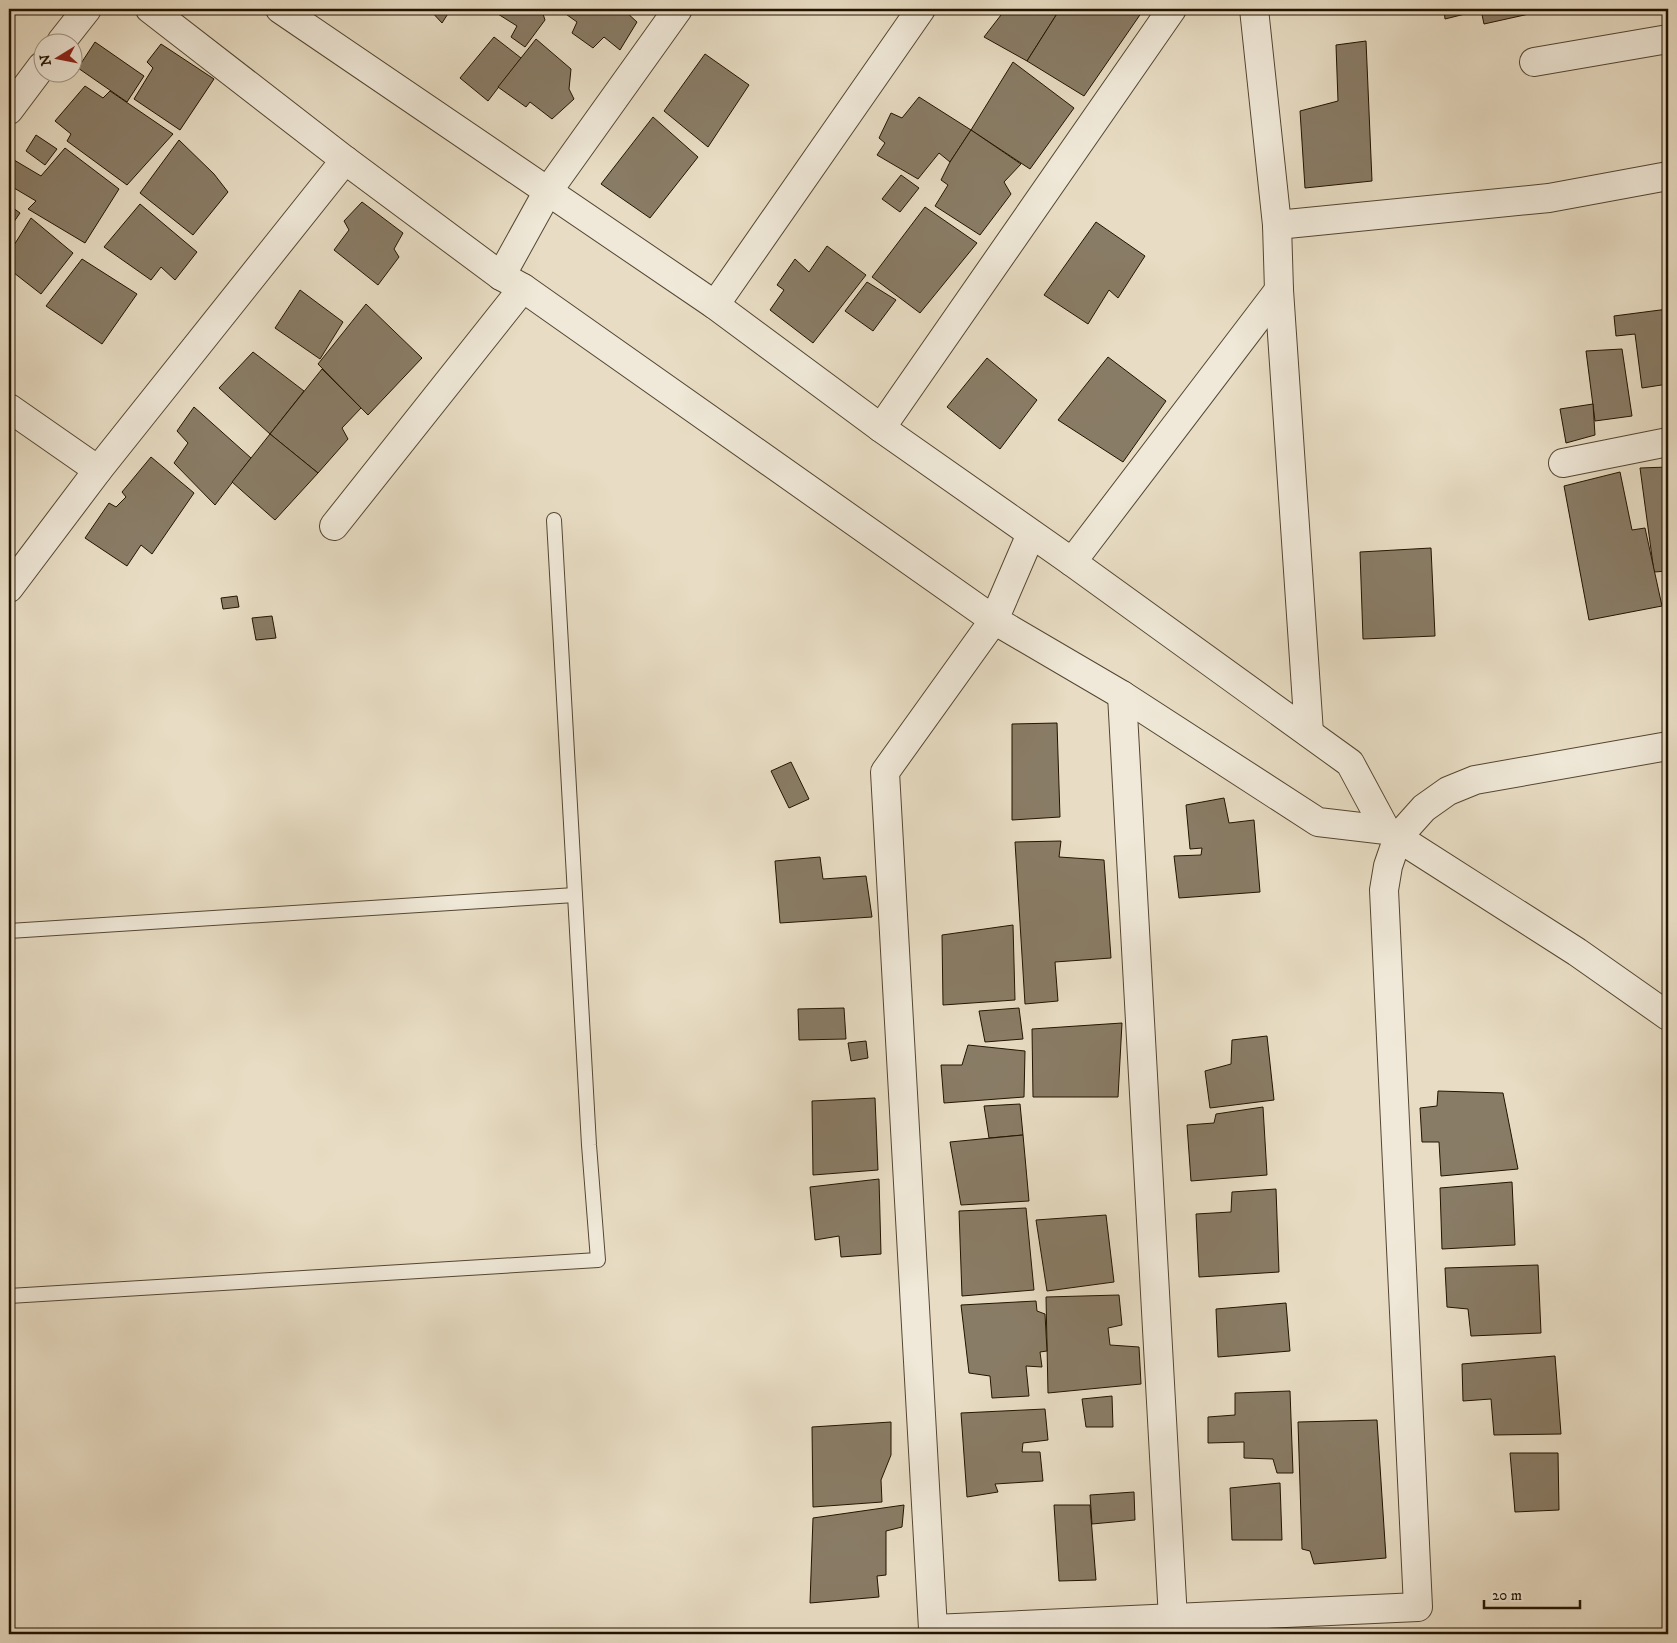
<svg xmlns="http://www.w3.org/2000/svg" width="1677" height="1643" viewBox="0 0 1677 1643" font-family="'IM FELL DW Pica',serif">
	<rect width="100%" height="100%" fill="#e8ddc4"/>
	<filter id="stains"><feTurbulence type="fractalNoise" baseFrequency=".004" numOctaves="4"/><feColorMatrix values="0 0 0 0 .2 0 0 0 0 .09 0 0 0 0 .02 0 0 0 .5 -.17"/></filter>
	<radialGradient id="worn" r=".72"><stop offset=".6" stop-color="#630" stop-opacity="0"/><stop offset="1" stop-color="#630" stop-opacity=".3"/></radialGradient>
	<g fill="#897c66" stroke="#221300">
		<polygon points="429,9 451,9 442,23"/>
		<polygon points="490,9 543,9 542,11 545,20 525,47 511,37 517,26"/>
		<polygon points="565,9 627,9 625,11 637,22 620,50 604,37 593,48 572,33 577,22 563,12"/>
		<polygon points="991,9 1060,9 1027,61 984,37 1001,15"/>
		<polygon points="1060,9 1144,9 1084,96 1027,61"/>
		<polygon points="1444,9 1528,9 1529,14 1484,24 1481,10 1445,19"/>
		<polygon points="494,37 521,58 488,101 460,78"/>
		<polygon points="536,39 571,69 569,89 574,99 552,119 530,102 526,107 498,87"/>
		<polygon points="1366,41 1372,181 1305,188 1300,111 1338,101 1336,45"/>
		<polygon points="95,42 144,76 127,102 78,68"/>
		<polygon points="161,44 214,79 180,130 134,99 153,68 147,62"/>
		<polygon points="705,54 749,85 708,147 664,111"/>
		<polygon points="1013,62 1074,108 1030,169 971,130"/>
		<polygon points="85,86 103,98 110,91 173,134 127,185 67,141 71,134 55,121"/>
		<polygon points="919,97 971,130 950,162 939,153 918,179 877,155 885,143 879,138 891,113 902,118"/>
		<polygon points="653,117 698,157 650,218 601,184"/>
		<polygon points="971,130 1021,164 1004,182 1011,194 980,235 935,206 948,185 941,180 950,162"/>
		<polygon points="36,135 57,149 45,165 26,151"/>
		<polygon points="179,140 214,174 228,192 193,235 140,193"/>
		<polygon points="65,148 119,189 85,243 28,209 36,201 9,185 9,157 41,176"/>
		<polygon points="901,175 919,188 900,212 882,199"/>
		<polygon points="362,202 403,233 394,249 399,257 378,285 334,250 349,230 344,221"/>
		<polygon points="140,204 197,252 175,280 161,267 151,280 104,247"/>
		<polygon points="9,205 20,213 9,229"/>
		<polygon points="925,207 977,243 920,313 872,277"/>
		<polygon points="31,218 73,253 41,294 9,269 9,253"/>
		<polygon points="1096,222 1145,256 1118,298 1109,290 1088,324 1044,295"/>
		<polygon points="827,246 866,275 813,343 770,310 784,290 777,285 795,259 809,272"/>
		<polygon points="82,259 137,294 102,344 46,306"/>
		<polygon points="867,282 896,300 873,331 845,311"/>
		<polygon points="300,290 343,322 320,359 275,328"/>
		<polygon points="366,304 422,358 368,415 318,364"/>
		<polygon points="1668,309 1668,384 1642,388 1635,334 1616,336 1614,316"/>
		<polygon points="1622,349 1632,416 1595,421 1586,351"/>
		<polygon points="253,352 304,391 270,434 219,388"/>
		<polygon points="1108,357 1166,401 1123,462 1058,420"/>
		<polygon points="987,358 1037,400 1000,449 947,407"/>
		<polygon points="322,369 361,408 342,428 348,439 318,473 270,434"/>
		<polygon points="1593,404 1595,435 1566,443 1560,409"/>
		<polygon points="194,407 251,458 215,505 174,463 188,443 177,431"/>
		<polygon points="270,434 318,473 275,520 232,482"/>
		<polygon points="151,457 194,493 152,554 141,545 127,566 85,538 109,503 116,507 126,497 122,492"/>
		<polygon points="1668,467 1668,571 1654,572 1640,468"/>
		<polygon points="1620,472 1632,530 1645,528 1662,606 1589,620 1564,486"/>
		<polygon points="1431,548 1435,636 1363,639 1360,552"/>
		<polygon points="237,596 239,607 223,609 221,598"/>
		<polygon points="272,616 276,638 256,640 252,618"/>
		<polygon points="1057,723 1060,817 1012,820 1012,724"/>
		<polygon points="791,762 809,799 789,808 771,771"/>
		<polygon points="1224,798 1229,823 1254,820 1260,892 1179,898 1174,856 1201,855 1202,848 1190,849 1186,805"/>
		<polygon points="1061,841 1059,857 1104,860 1111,958 1055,962 1058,1001 1025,1004 1015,842"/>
		<polygon points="820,857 823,879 866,876 872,917 780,923 775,861"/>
		<polygon points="1013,925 1015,1000 943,1005 942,935"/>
		<polygon points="844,1008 846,1039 799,1040 798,1009"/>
		<polygon points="1019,1008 1023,1039 985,1042 979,1011"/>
		<polygon points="1122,1023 1118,1097 1033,1097 1032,1029"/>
		<polygon points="1267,1036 1274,1100 1210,1108 1205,1071 1231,1064 1232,1040"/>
		<polygon points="866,1041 868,1058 851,1061 848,1043"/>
		<polygon points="968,1045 1025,1051 1024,1097 944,1103 941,1065 962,1065"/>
		<polygon points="1438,1091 1503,1093 1518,1169 1441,1176 1439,1142 1422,1142 1420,1108 1437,1106"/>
		<polygon points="875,1098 878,1170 813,1175 812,1101"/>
		<polygon points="1020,1104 1023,1135 989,1138 984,1106"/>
		<polygon points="1263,1107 1267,1175 1191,1181 1187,1125 1214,1123 1216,1114"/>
		<polygon points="1023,1135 1029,1201 961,1205 950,1142"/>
		<polygon points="879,1179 881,1254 841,1257 839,1236 815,1240 810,1187"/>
		<polygon points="1512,1182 1515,1245 1442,1249 1440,1188"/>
		<polygon points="1276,1189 1279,1272 1199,1277 1196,1214 1231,1212 1232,1192"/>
		<polygon points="1026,1208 1034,1290 962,1296 959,1211"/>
		<polygon points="1106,1215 1114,1282 1047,1291 1036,1220"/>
		<polygon points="1538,1265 1541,1333 1471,1336 1468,1309 1447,1307 1445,1268"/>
		<polygon points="1119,1295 1122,1325 1108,1328 1110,1345 1139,1347 1141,1384 1048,1393 1046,1297"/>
		<polygon points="1036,1301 1037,1311 1045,1314 1047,1351 1040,1352 1042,1367 1026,1366 1029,1396 992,1398 990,1376 969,1373 961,1305"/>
		<polygon points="1286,1303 1290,1351 1218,1357 1216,1309"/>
		<polygon points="1555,1356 1561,1434 1494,1435 1491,1399 1463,1401 1462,1364"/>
		<polygon points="1290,1391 1293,1473 1277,1473 1273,1459 1244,1458 1244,1442 1208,1443 1208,1417 1235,1415 1235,1393"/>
		<polygon points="1112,1396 1113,1427 1086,1427 1082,1399"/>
		<polygon points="1045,1409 1048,1440 1023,1443 1022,1452 1040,1452 1043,1481 995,1484 998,1492 967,1497 961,1413"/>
		<polygon points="1377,1420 1386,1558 1314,1564 1310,1551 1302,1549 1298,1422"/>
		<polygon points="891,1422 891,1455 881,1480 882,1502 813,1507 812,1427"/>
		<polygon points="1510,1453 1558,1453 1559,1510 1515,1512"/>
		<polygon points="1280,1483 1282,1540 1232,1540 1230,1488"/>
		<polygon points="1134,1492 1135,1520 1092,1524 1090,1495"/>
		<polygon points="904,1505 902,1527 886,1531 886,1575 877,1576 879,1597 810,1603 813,1518"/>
		<polygon points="1054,1505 1090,1505 1096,1580 1059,1581"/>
	</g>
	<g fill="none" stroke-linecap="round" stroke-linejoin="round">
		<g stroke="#544631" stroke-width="16">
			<g id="service">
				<polyline points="9,931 575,895"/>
				<polyline points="9,1296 598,1260 589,1145 554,520"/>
			</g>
		</g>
		<g stroke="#544631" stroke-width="30">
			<g id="minor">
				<polyline points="280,9 715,305 881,428 1072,562 1350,763 1386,830"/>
				<polyline points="1254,9 1277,225 1279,290 1309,733"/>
				<polyline points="61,42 87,9"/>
				<polyline points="1534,62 1668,39"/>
				<polyline points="9,110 42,66"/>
				<polyline points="345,160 501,276 523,288 994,620 885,772 933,1629 1418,1607 1384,890 1388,866 1398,837 1424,808 1448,791 1475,780 1668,746"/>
				<polyline points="1277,225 1549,198 1668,176"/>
				<polyline points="501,276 548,191 678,9"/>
				<polyline points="715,305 921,9"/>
				<polyline points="9,408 98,470 345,160 150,9"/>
				<polyline points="881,428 1172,9"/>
				<polyline points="1563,463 1668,442"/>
				<polyline points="334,526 523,288"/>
				<polyline points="1031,534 994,620 1122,695 1318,822 1386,830 1577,952 1668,1016"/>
				<polyline points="1072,562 1279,290"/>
				<polyline points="9,588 98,470"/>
				<polyline points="1122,695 1173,1619"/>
			</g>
		</g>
		<use href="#service" stroke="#f0e9d9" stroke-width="14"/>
		<use href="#minor" stroke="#f0e9d9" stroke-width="28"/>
	</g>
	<rect width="1677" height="1643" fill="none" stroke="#e8ddc4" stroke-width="30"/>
	<rect x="10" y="10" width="1657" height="1623" fill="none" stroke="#221300" stroke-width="2.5"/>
	<rect x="15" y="15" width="1647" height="1613" fill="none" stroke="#221300"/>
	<g transform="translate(58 58) rotate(260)"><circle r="24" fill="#f0e9d9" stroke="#9e9382"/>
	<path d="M0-4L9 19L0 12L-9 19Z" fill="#8f2418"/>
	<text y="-8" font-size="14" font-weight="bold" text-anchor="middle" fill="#221300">N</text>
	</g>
	<path d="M1484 1600v8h96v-8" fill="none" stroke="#221300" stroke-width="2.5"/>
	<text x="1492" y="1600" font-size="15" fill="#221300" stroke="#f0e9d9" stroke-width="4" paint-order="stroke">20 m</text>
	<rect width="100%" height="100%" filter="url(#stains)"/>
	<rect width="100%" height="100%" fill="url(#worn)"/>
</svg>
